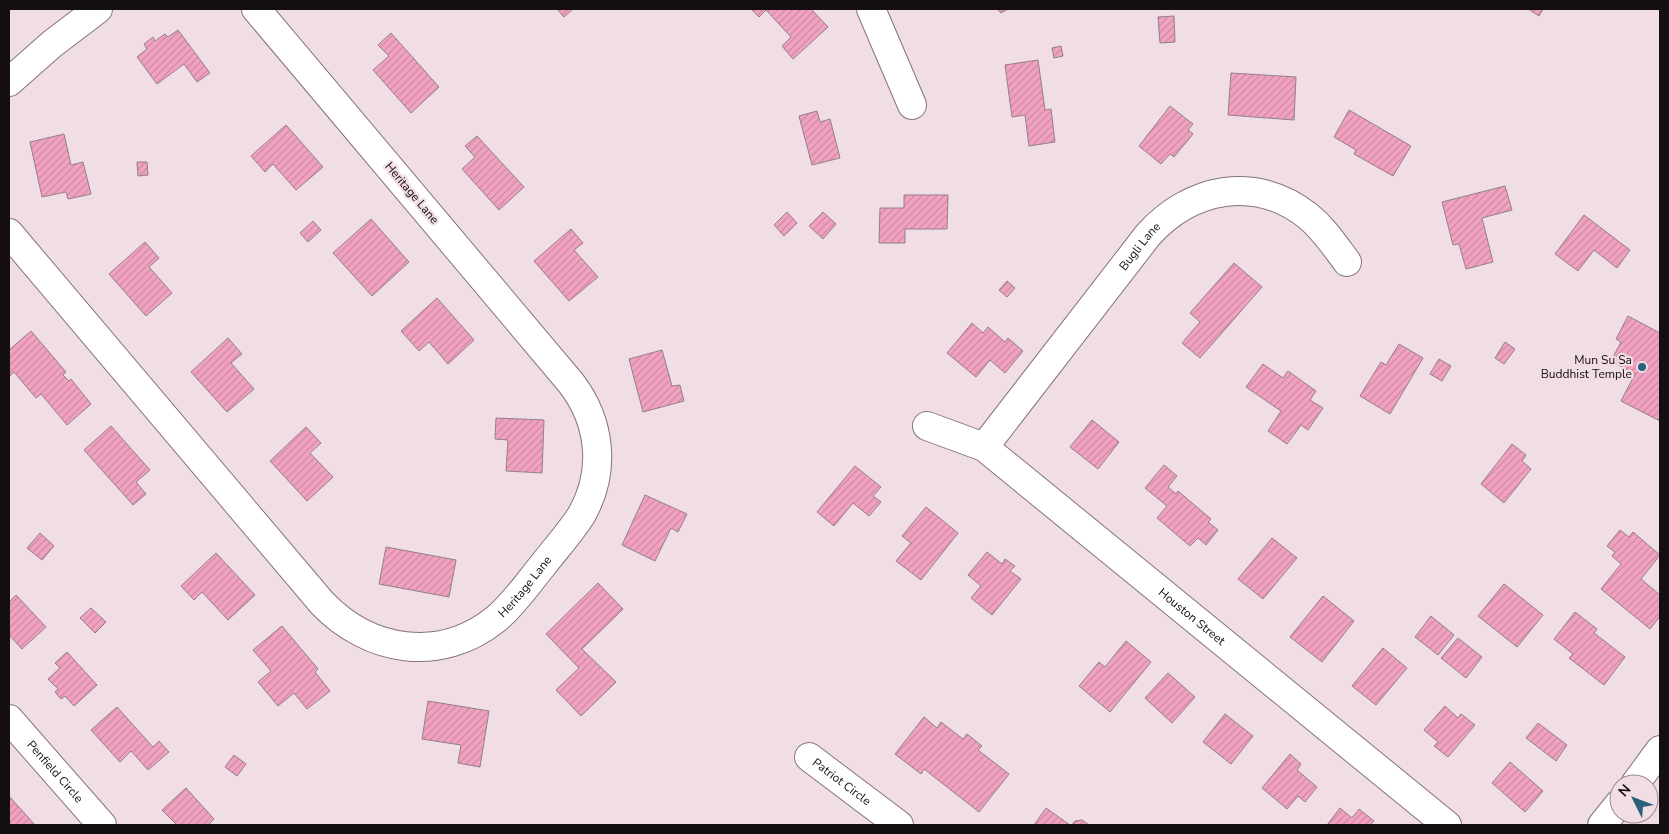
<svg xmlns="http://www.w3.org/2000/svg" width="1669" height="834" viewBox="0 0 1669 834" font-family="'Nunito Sans',sans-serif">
	<defs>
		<pattern id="building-hatch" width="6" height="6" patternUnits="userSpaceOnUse" patternTransform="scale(1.25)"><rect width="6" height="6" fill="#f1a1c1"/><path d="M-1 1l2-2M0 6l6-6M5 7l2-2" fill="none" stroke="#ce89a5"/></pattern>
	</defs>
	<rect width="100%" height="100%" fill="#f1dde4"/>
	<g fill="url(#building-hatch)" stroke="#928087">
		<polygon points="557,9 573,9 564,17"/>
		<polygon points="751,9 811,9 828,27 793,59 782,46 791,37 766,10 759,17"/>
		<polygon points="997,9 1008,9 1001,13"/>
		<polygon points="1528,9 1543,9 1539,16"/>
		<polygon points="1174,16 1175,42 1160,43 1158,17"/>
		<polygon points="178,30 210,73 197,82 184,64 157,84 137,57 147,49 144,44 153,37 155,41 165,34 168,37"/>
		<polygon points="391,33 439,87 411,113 373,70 389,56 378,45"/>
		<polygon points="1061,46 1063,56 1054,58 1052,48"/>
		<polygon points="1038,60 1045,110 1051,109 1055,142 1029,146 1025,115 1012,117 1005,65"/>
		<polygon points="1231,73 1296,77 1294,120 1228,115"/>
		<polygon points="1170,106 1193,124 1188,130 1193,134 1174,157 1170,154 1161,164 1139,146"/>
		<polygon points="1349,110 1411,146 1393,176 1354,154 1356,150 1334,137"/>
		<polygon points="817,111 820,122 830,119 840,158 812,165 799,116"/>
		<polygon points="286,125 323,167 296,190 273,164 265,172 251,156"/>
		<polygon points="64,134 71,165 83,162 91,194 68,199 66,192 42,197 30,142"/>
		<polygon points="477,136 524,187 499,210 462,169 475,157 465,146"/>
		<polygon points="137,162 147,162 148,175 138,176"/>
		<polygon points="1505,186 1512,210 1482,218 1493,262 1466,269 1459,244 1453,245 1442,202"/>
		<polygon points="904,195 948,195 947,229 905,229 905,243 879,243 880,208 904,208"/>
		<polygon points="787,212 797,223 784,236 774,225"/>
		<polygon points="823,212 836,224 823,239 809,226"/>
		<polygon points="1584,215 1630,250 1617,268 1594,250 1578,271 1555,254"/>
		<polygon points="371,219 409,262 372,296 333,253"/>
		<polygon points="313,221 321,230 308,242 300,233"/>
		<polygon points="571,229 583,243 574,250 598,277 569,301 534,261"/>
		<polygon points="145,242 159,258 149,267 172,293 146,316 109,274"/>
		<polygon points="1234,263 1262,287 1200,358 1182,343 1200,322 1190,313"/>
		<polygon points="1007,281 1015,288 1007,297 999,290"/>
		<polygon points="437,298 474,340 448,364 429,342 419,351 401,331"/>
		<polygon points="1628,316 1660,333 1660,421 1621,401 1635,374 1611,361 1621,342 1616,339"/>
		<polygon points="972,323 983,333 988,327 1005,342 1008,338 1023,351 1005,373 990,360 976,377 947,353"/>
		<polygon points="31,331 66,372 63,375 69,381 71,379 91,404 67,425 41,394 36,398 14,372 9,377 9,350"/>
		<polygon points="228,338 242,354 231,363 254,389 227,412 191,372"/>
		<polygon points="1505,342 1515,349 1504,364 1495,358"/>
		<polygon points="1399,344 1423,358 1390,414 1360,396 1381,362 1386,365"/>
		<polygon points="662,350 672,386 680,385 684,401 643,412 629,359"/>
		<polygon points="1439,359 1451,366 1442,381 1430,374"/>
		<polygon points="1263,364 1283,378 1288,371 1316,391 1310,400 1323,408 1308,430 1301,425 1287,444 1268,431 1281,411 1246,387"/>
		<polygon points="496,418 544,420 542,473 506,471 508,440 495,439"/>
		<polygon points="1092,420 1119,442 1098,469 1070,447"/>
		<polygon points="111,426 150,470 136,482 146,494 133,505 84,450"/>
		<polygon points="306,427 321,443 310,453 333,477 307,501 270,461"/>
		<polygon points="1512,444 1526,455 1522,461 1531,469 1504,503 1481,484"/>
		<polygon points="1164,465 1177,476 1168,487 1176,494 1178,491 1211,519 1208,522 1218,530 1206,545 1198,538 1190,546 1157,518 1167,506 1145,488"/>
		<polygon points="855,466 881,487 873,496 881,502 869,516 853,503 834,526 817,512"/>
		<polygon points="645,495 687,514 678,532 671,528 655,561 622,545"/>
		<polygon points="926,507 958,533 921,580 896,561 911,543 902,536"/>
		<polygon points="1620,530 1629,537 1633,532 1660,555 1641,579 1660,595 1660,616 1650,629 1601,589 1621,564 1612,556 1615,552 1607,546"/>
		<polygon points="40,533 54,546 42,560 27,548"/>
		<polygon points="1272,538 1297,558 1263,599 1238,579"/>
		<polygon points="386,547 456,560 449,597 379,584"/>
		<polygon points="987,552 1002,564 1005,559 1015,566 1010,571 1021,579 992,615 971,598 981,586 968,575"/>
		<polygon points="216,553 255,595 228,620 202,592 194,600 181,586"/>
		<polygon points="598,583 623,609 582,649 616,682 581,716 556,690 579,668 546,634"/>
		<polygon points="1504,584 1543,615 1517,647 1478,616"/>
		<polygon points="16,595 46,627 22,649 9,635 9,602"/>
		<polygon points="1323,596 1354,621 1322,662 1290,637"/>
		<polygon points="91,608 106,622 95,633 80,618"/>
		<polygon points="1575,612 1597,629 1594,633 1625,657 1604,685 1569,658 1573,654 1554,639"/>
		<polygon points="1431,616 1454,635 1438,655 1415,637"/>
		<polygon points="282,626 318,669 315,672 330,691 307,709 294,693 278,706 258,682 271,671 253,650"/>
		<polygon points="1458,638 1482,657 1466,678 1441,658"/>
		<polygon points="1126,641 1151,662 1110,712 1079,686 1099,662 1105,667"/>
		<polygon points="1383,648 1407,668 1376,705 1352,686"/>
		<polygon points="67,652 97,685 74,706 65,696 61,699 55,692 58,689 48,679 60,668 55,663"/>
		<polygon points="1168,673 1195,697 1172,723 1145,698"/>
		<polygon points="428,701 489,711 480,767 458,763 461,745 422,739"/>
		<polygon points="1445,706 1458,718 1461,714 1475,725 1448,757 1434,746 1438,742 1424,730"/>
		<polygon points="117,707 153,747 159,741 169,752 148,770 131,751 120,762 91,730"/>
		<polygon points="1225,714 1253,736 1231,764 1203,742"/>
		<polygon points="924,717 937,728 941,722 963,739 967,734 982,746 978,750 1009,774 979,812 924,769 921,774 895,754"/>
		<polygon points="1538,723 1567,745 1556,761 1526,738"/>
		<polygon points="1290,754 1301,764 1297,770 1317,787 1305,802 1298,796 1287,809 1262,788"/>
		<polygon points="234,755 246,764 237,776 225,767"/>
		<polygon points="1510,762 1543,791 1525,812 1492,783"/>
		<polygon points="186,788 214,819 208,825 177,825 162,810"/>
		<polygon points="9,796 35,825 9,825"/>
		<polygon points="1046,808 1070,825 1034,825"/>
		<polygon points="1340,808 1352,818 1359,809 1374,821 1370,825 1327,825"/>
		<polygon points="1082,820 1089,825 1072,825 1075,821"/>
	</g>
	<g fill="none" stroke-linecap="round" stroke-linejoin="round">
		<g stroke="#85747a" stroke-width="30">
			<g id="minor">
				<polyline points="871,9 912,105"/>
				<path id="s1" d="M9,233l313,370c47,49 118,61 174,16 18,-15 32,-36 47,-54 13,-17 28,-33 39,-51 24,-43 19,-92 -11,-131l-315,-374"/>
				<path id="s2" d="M927,426l57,21 463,378"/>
				<path id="s3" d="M984,447l164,-212c42,-47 107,-61 160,-19 16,13 27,30 39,46"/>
				<path id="s4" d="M9,719l93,106"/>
				<path id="s5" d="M809,757l90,68"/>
			</g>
		</g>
		<g stroke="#85747a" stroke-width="30">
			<g id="secondary">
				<polyline points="9,82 52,44 98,9"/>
				<polyline points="1635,784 1660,750"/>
				<polyline points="1602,825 1619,804"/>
			</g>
		</g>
		<use href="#minor" stroke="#fff" stroke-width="28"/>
		<use href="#secondary" stroke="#fff" stroke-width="28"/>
	</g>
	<circle fill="#29607a" stroke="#f1dde4" stroke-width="2" cx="1642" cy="367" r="5"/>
	<g text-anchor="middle" stroke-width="4.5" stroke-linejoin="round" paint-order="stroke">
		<g font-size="12" fill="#140e10" stroke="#f1dde4">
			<text transform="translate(412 193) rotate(50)" y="4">Heritage Lane</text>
			<text dy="4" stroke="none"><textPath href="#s3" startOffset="254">Bugli Lane</textPath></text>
			<text dy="4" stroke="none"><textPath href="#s1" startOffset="721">Heritage Lane</textPath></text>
			<text dy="4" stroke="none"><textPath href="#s2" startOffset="329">Houston Street</textPath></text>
			<text dy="4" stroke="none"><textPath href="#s4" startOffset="70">Penfield Circle</textPath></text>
			<text dy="4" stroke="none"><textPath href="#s5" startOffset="41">Patriot Circle</textPath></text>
		</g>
		<g font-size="12" fill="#140e10" stroke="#f1dde4" text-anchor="end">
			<text x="1632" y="364">Mun Su Sa<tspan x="1632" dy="14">Buddhist Temple</tspan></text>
		</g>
	</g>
	<rect width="1669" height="834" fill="none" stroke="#140e10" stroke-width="20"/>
	<g transform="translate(1634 799) rotate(312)"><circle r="24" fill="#f1dde4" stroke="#998a8f"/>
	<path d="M0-4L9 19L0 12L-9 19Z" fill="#29607a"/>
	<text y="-8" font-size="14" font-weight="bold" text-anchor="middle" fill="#140e10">N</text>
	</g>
</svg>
